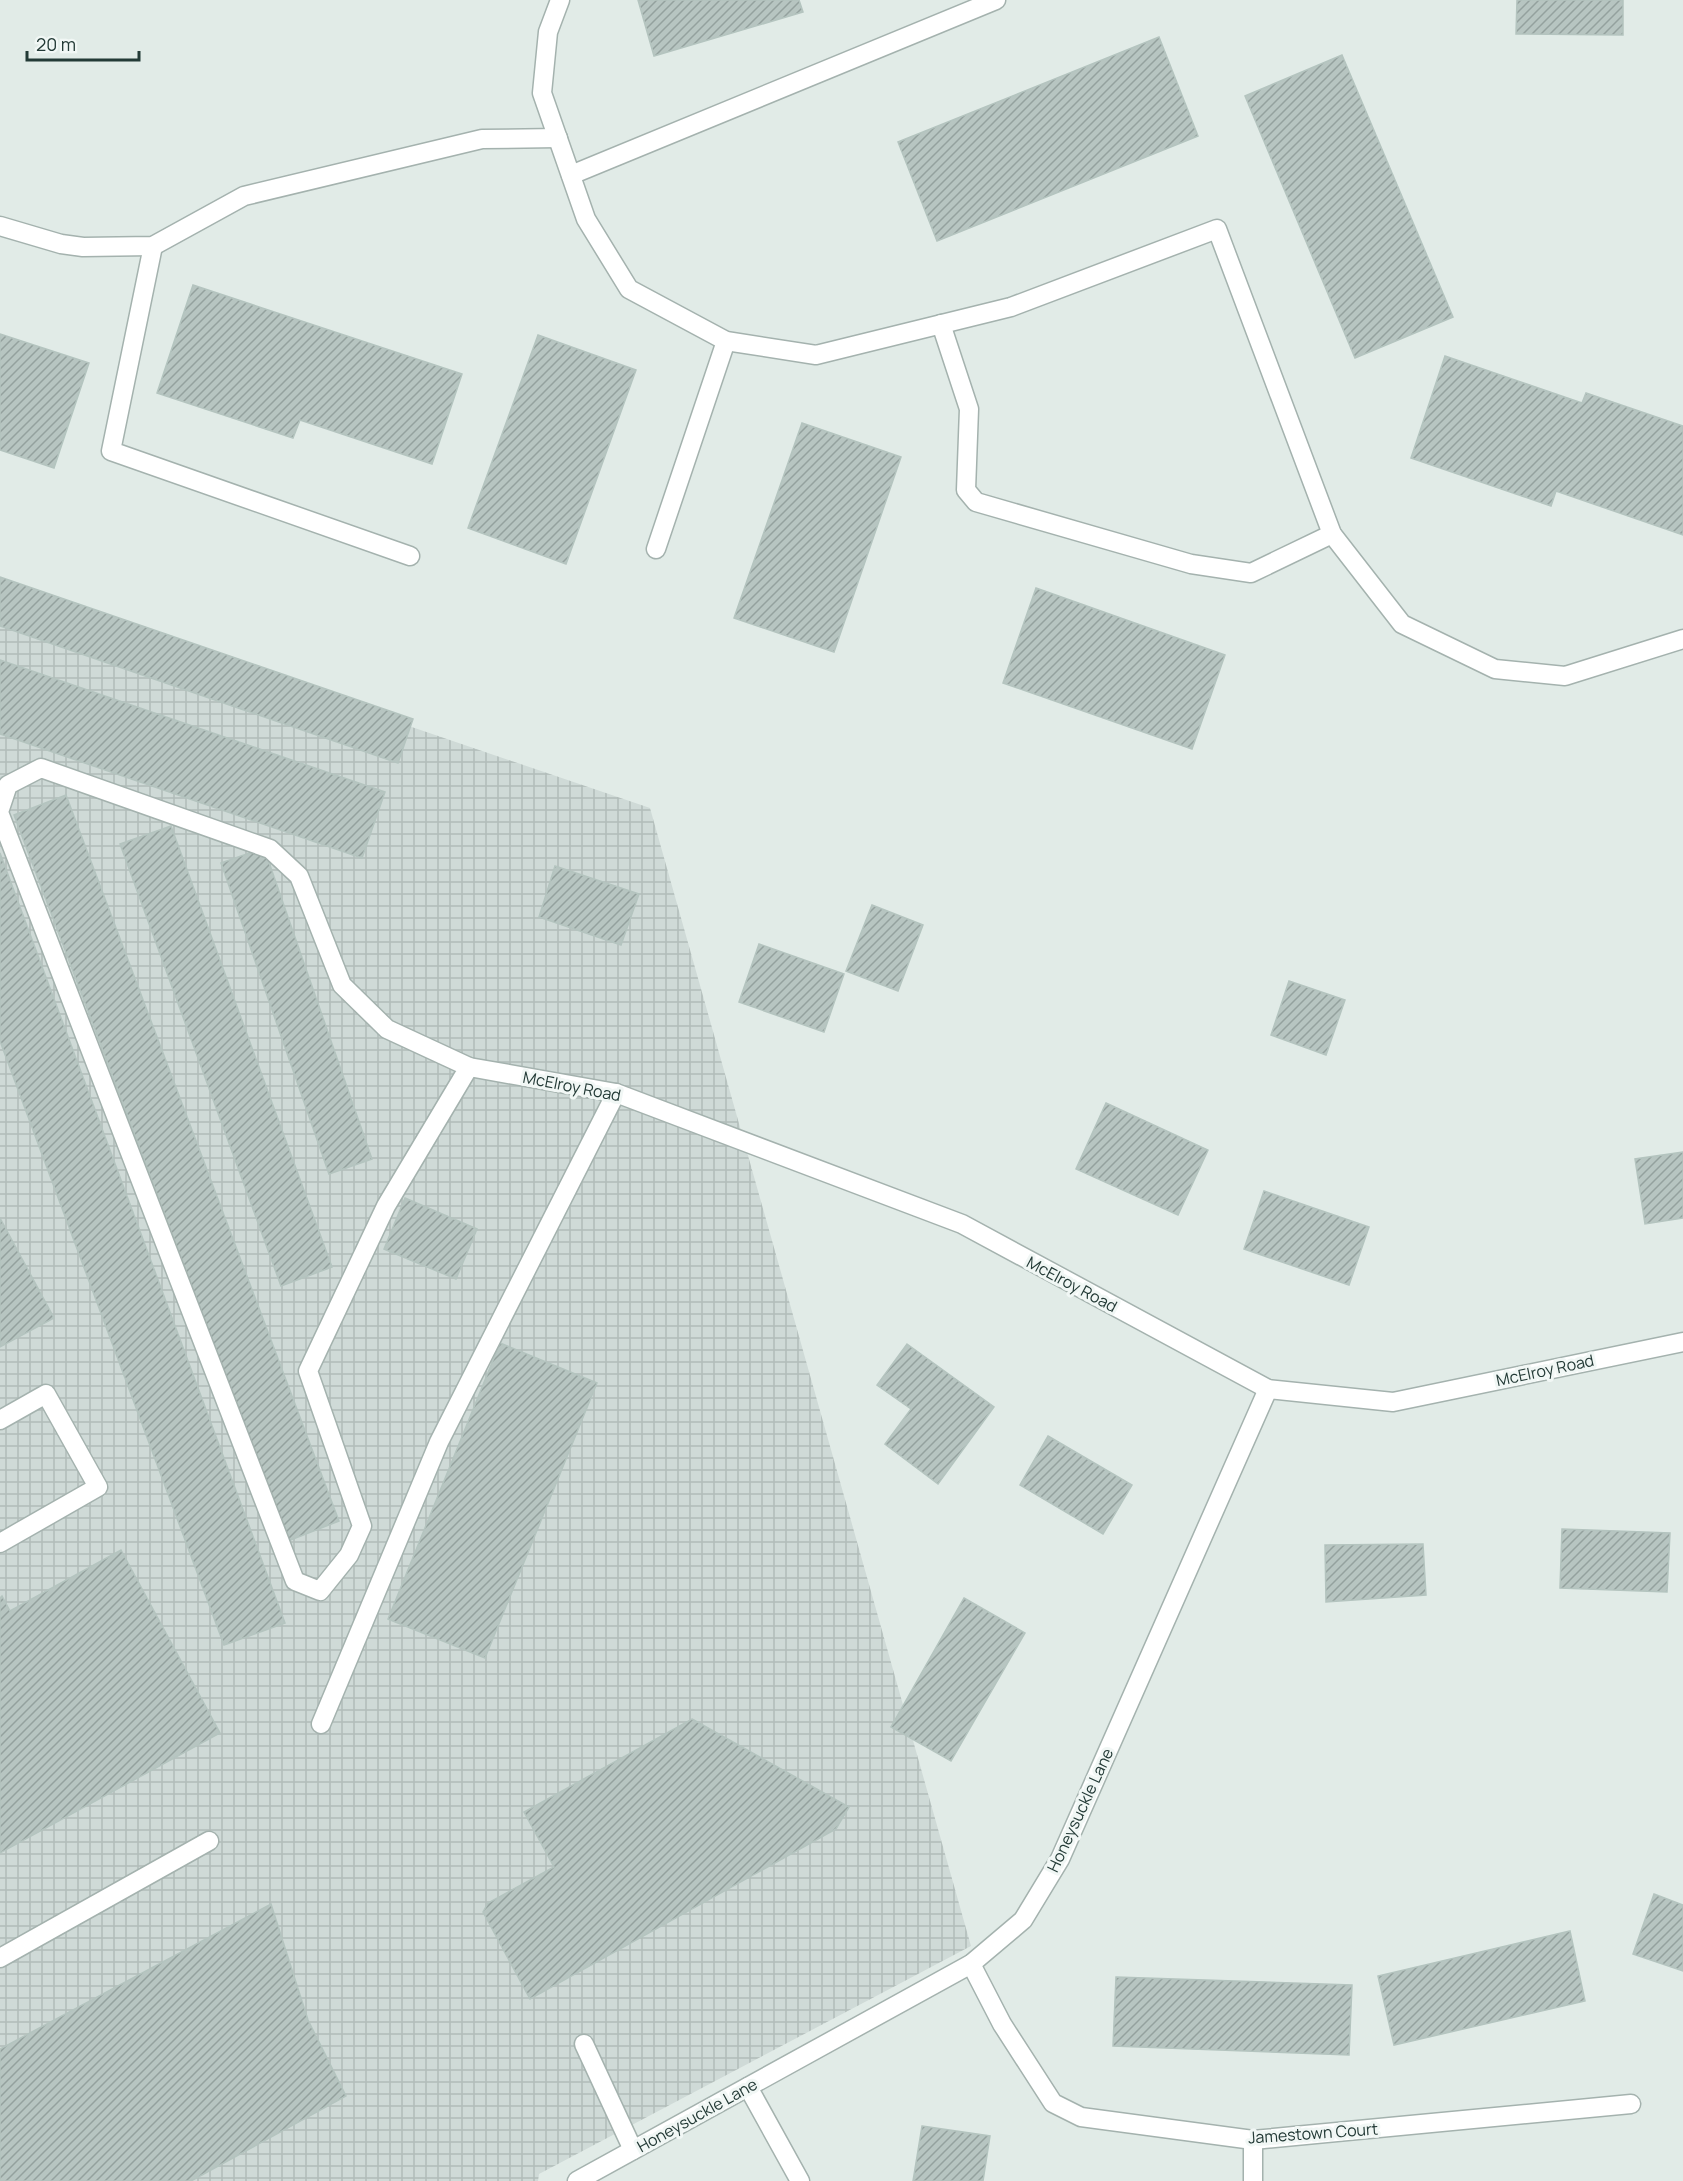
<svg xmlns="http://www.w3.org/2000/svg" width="1683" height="2181" viewBox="0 0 1683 2181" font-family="Manrope,sans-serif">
	<defs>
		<pattern id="industrial-grid" width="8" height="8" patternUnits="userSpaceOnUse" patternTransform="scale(1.5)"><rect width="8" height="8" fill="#cfdad7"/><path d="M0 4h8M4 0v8" fill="none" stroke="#b1bcb9"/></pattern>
		<pattern id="building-hatch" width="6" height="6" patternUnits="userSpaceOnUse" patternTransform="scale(1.5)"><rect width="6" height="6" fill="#b7c5c1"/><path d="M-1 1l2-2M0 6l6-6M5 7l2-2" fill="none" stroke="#94a19e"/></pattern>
	</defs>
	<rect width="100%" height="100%" fill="#e1ebe7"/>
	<polygon fill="url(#industrial-grid)" points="0,587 650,808 971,1946 539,2174 538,2181 0,2181"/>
	<g fill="url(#building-hatch)" stroke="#b4c4bf" stroke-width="1.5">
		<polygon points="638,0 799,0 803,12 654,56"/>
		<polygon points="1517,0 1623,0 1623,35 1516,34"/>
		<polygon points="1159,37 1198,136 937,241 898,142"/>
		<polygon points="1342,55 1453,317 1355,358 1245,96"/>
		<polygon points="193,285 462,374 432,464 300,420 293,438 157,393"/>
		<polygon points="0,334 89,363 54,468 0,450"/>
		<polygon points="538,335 636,370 566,564 468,528"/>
		<polygon points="1445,356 1582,403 1586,393 1683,426 1683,535 1556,491 1551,506 1411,458"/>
		<polygon points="802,423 901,457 834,652 734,618"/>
		<polygon points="0,577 413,719 398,763 0,626"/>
		<polygon points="1036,588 1225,655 1192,749 1003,683"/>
		<polygon points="0,660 385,792 362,858 0,734"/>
		<polygon points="66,795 339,1521 288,1541 14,815"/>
		<polygon points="171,826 332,1267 281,1286 120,844"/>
		<polygon points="264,848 372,1159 329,1174 221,863"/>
		<polygon points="0,853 285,1623 224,1645 0,1041"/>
		<polygon points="555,866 639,894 621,945 539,917"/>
		<polygon points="872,905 923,925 898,991 846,971"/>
		<polygon points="759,944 844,974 824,1032 739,1002"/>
		<polygon points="1289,981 1345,1000 1326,1055 1271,1035"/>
		<polygon points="1106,1103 1208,1150 1178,1215 1076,1169"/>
		<polygon points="1683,1152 1683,1218 1645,1224 1635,1159"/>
		<polygon points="1264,1191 1369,1227 1349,1285 1244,1249"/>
		<polygon points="405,1198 477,1229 456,1279 384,1249"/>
		<polygon points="0,1218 54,1318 0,1347"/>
		<polygon points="500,1343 597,1383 485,1658 388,1619"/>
		<polygon points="907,1344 994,1407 938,1484 885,1444 911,1409 877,1385"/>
		<polygon points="1048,1436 1132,1485 1103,1534 1020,1485"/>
		<polygon points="1562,1529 1670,1533 1667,1592 1560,1588"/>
		<polygon points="1423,1544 1426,1595 1326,1602 1325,1545"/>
		<polygon points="121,1550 220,1733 0,1853 0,1598 2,1596 10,1611"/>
		<polygon points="964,1598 1025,1633 951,1761 891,1727"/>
		<polygon points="692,1719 849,1807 836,1829 530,1999 483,1912 488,1903 554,1867 524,1812"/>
		<polygon points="1654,1894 1683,1905 1683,1971 1633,1954"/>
		<polygon points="271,1904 308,2020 346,2096 191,2181 0,2181 0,2049"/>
		<polygon points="1570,1931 1585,2001 1394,2045 1378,1976"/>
		<polygon points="1116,1977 1352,1985 1349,2055 1113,2046"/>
		<polygon points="922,2126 990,2136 983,2181 913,2181"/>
	</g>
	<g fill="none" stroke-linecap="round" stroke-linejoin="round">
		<g stroke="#a4b2ae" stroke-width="21">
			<g id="lane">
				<polyline points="571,175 996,0"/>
				<polyline points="153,246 111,451 410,556"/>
				<polyline points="941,324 969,409 966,490 976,502 1191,564 1251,573 1332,534"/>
				<polyline points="656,549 726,341"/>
				<polyline points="0,809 8,785 41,768 270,849 299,876 342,985 387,1029 469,1067 386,1206 308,1371 362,1526 349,1555 320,1591 295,1581 0,815"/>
				<polyline points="0,1420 46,1394 98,1487 0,1543"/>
				<polyline points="321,1724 439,1442 616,1093"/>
				<polyline points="0,1958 209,1841"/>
				<polyline points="584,2044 633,2150"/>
			</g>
		</g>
		<g stroke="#a4b2ae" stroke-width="21">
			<g id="street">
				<polyline points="560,0 548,32 542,93 586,219 629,289 726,341 816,355 1011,307 1217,229 1332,534 1402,624 1495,669 1565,676 1683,639"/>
				<polyline points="0,226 61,244 83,247 153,246 244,196 482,139 558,138"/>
				<polyline points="469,1067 616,1093 962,1224 1268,1389 1393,1402 1683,1342"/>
				<polyline points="971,1964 1002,2024 1053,2103 1081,2117 1253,2140 1631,2104"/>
				<polyline points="748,2087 800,2181"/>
				<polyline points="1253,2140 1253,2181"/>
				<polyline points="577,2181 971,1964 1023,1920 1060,1859 1268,1389"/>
			</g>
		</g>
		<use href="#lane" stroke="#fff" stroke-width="18"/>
		<use href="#street" stroke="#fff" stroke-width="18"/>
	</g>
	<g text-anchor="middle" stroke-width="6" stroke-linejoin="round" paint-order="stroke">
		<g font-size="16" fill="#233a36" stroke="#f1f7f5">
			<text transform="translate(572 1086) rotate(11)" y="6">McElroy Road</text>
			<text transform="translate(1072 1284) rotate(28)" y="6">McElroy Road</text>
			<text transform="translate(1545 1370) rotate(-12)" y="6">McElroy Road</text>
			<text transform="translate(1080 1810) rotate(-65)" y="6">Honeysuckle Lane</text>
			<text transform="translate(697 2115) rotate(-29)" y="6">Honeysuckle Lane</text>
			<text transform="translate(1313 2133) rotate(-4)" y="6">Jamestown Court</text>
		</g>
	</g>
	<path d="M27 51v9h112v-9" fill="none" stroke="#233a36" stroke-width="3"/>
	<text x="36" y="51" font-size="18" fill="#233a36" stroke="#f1f7f5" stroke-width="4.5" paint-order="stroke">20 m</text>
</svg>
